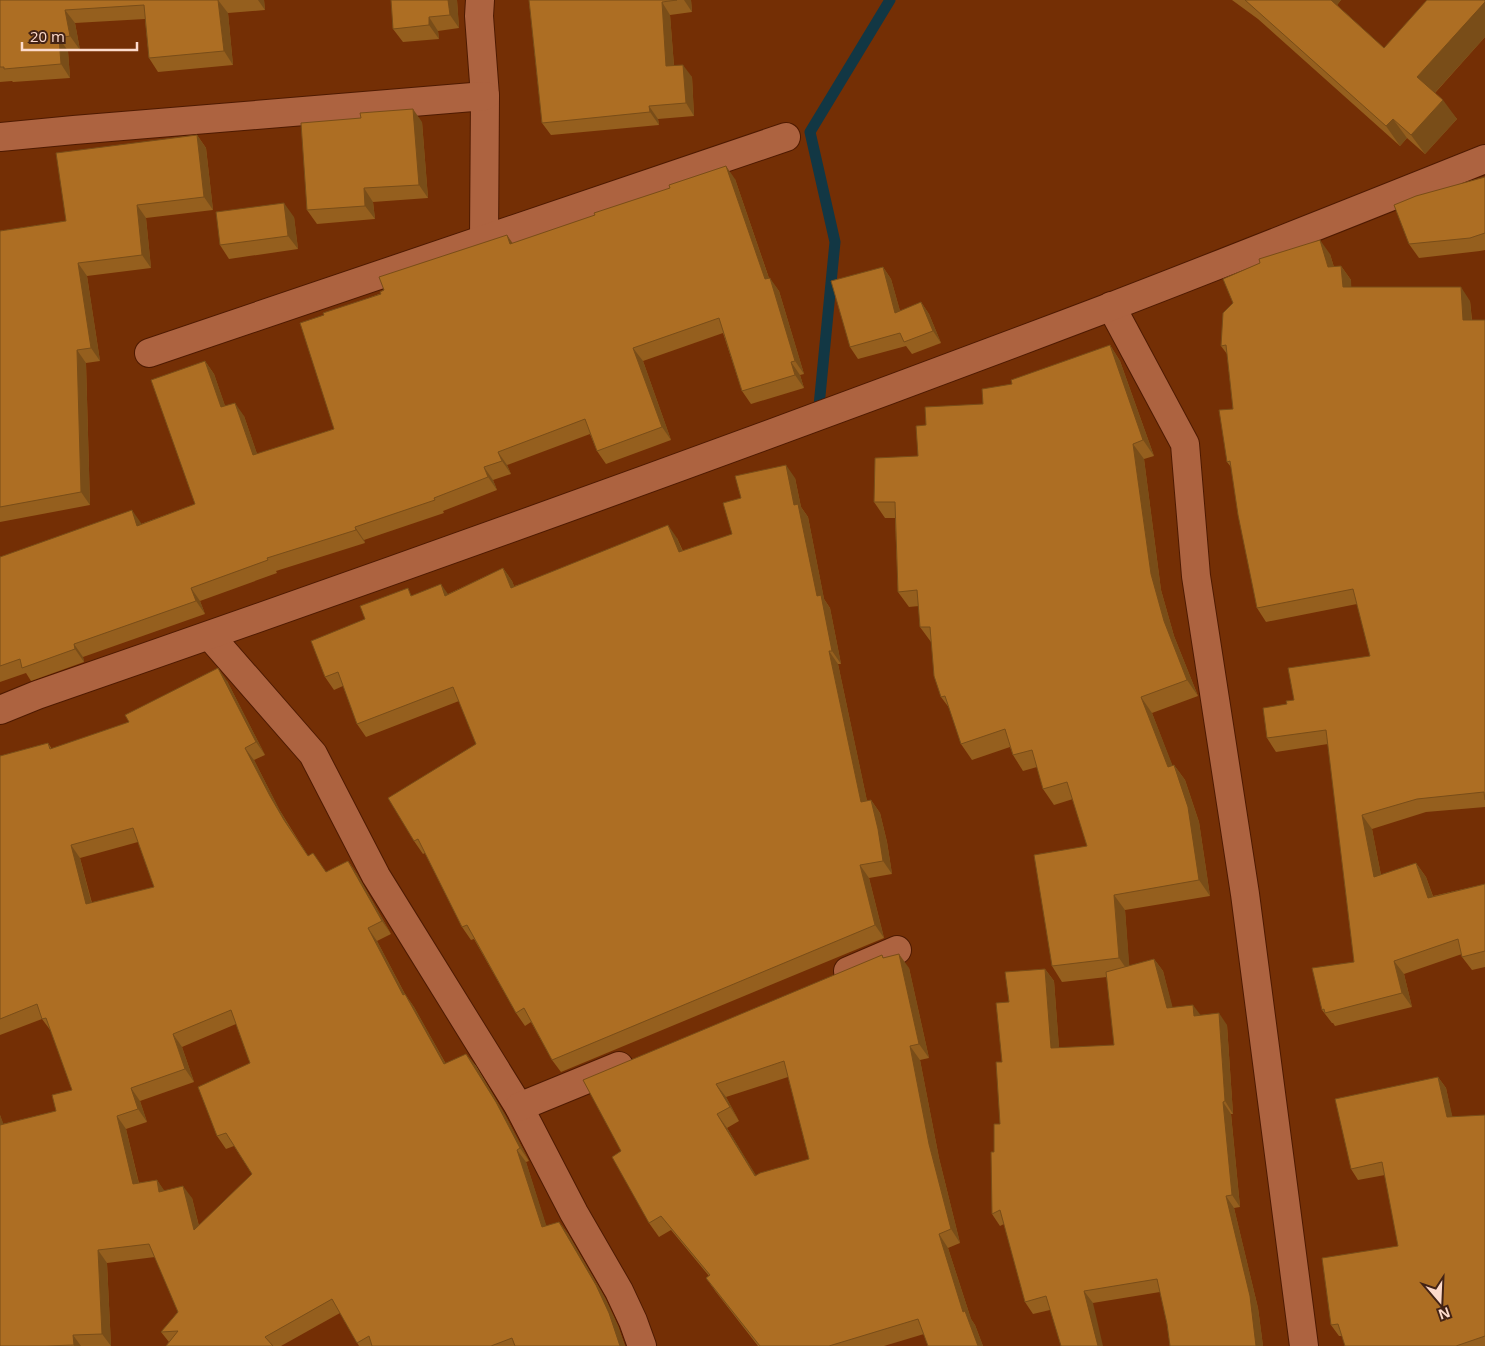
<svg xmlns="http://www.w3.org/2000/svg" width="1485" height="1346" viewBox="0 0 1485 1346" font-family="'Open Sans',sans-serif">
	<rect width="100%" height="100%" fill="#742f05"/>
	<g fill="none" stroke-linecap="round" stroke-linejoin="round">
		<polyline stroke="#123744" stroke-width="11" points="819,406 835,242 810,132 890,0"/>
		<g stroke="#4e1a00" stroke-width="30">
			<g id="street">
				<polyline points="480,0 479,16 485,96 484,239"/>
				<polyline points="0,137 74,130 485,96"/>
				<polyline points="1111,306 1185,444 1196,576 1245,894 1304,1346"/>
				<polyline points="149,353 786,137"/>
				<polyline points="210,636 313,754 376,876 519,1107 574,1213 619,1291 633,1321 642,1346"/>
				<polyline points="848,971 897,950"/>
				<polyline points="519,1107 619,1066"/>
			</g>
		</g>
		<g stroke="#4e1a00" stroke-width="30">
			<path id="secondary" d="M0,710l37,-15c359,-124 717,-253 1073,-388 125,-48 250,-98 375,-148"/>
		</g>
		<use href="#street" stroke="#ad6340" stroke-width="28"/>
		<use href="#secondary" stroke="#ad6340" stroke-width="28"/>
	</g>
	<g fill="#955f1e" fill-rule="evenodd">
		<polygon points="0,0 264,0 265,10 228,13 233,65 158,72 149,58 145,19 75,23 80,50 68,51 70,78 13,82 12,81 0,82"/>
		<polygon points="457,0 459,28 438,31 439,39 403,42 393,29"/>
		<polygon points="529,0 691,0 692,12 670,15 674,66 692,77 694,116 658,119 659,125 551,135 542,123"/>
		<polygon points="1232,0 1341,0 1337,5 1384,48 1485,37 1435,93 1457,119 1425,154 1407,138 1400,146 1258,19"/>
		<polygon points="422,122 428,198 373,202 375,219 317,224 307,210"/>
		<polygon points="197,135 206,148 213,210 146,218 151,268 87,276 100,361 86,363 90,505 0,522 0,231 66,221"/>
		<polygon points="1485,177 1485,250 1480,251 1419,258 1409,244"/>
		<polygon points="735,179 769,278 779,291 804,374 800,375 804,388 751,404 742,391 723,333 643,361 671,440 606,464 597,451 590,434 507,465 511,474 493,480 497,490 443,511 444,513 364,540 365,543 276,571 277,573 200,601 205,614 83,657 84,662 31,681 26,673 0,682 0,557 141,523 141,524 195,504 205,361 214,374 225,406 244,416 257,454 334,429 324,315 513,243"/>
		<polygon points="294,217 298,249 229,259 220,245"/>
		<polygon points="1330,254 1334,267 1341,266 1351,280 1351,287 1470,301 1472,320 1485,320 1485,807 1426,812 1372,829 1381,875 1416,863 1426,877 1433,896 1485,884 1485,967 1472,970 1462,957 1462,954 1404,974 1412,1007 1335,1026 1333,1023 1332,1023 1322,1010 1354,962 1328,744 1276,752 1267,738 1287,704 1370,656 1357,604 1266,622 1257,608 1231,467 1227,462 1233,409 1227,354 1221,346"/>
		<polygon points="883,267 891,279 900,311 921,302 929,314 941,343 912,354 906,346 858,359 850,347"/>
		<polygon points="1110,345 1120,361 1154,456 1144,459 1161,590 1174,636 1198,696 1152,713 1172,765 1174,765 1185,780 1199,822 1210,896 1125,910 1129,966 1154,959 1163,971 1172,1007 1200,1015 1227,1025 1233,1114 1231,1114 1240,1207 1234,1208 1258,1308 1263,1346 1170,1346 1167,1324 1160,1292 1050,1310 1033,1314 1025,1302 1004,1224 1000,1226 992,1214 994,1152 1000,1124 1002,1062 1009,1002 1045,969 1054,981 1059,1048 1114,1045 1107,977 1062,982 1052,966 1087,846 1073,799 1054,805 1043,789 1037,767 1023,771 1013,755 1010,747 972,760 961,744 950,709 941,697 931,642 920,627 919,606 909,607 898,592 895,518 885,518 874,502 918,456 926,425 983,404 1012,384"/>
		<polygon points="795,478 801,507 808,517 824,599 830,608 841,664 838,664 867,801 871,800 880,813 887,842 892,874 869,878 884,938 561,1072 552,1060 531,1022 525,1026 516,1013 474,939 471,940 462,927 425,853 423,854 414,841 476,744 459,701 366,737 357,724 343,686 334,690 325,677 365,619 412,595 448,594 503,568 512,581 514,586 677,538 683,551 732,534 741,498"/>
		<path d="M227,681l38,74 -11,5 25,49 29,47 18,16 22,-11 9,13 34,60 -14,7 28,53 9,13 32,57 20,-10 10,12 29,49 24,46 -3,1 20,64 13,-4 9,12 37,64 13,28 7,20h-266l-19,-33 -59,33h-115l3,-4 -8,-10 17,-20 -23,-55 -48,6 4,83h-111v-231l3,9 53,-13 16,-21 -21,-59 -9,-12 -42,16v-279l48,-13 4,6 77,-27zM138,842l16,45 -62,16 -12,-45zM236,1024l14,39 -33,73 9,13 8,-3 18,28 -53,52 -7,-28 -28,-7 -7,-11 -18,3 -13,-54 21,-7 -7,-21 54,-19 -12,-35z"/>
		<path d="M882,955l2,3 25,10 20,90 -9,2 19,98 21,85 -12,5 23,71 4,6 8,21h-55l-4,-12 -40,12h-126l-42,-54 -10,-14 3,-2 -38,-46 -12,7 -10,-14 -28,-72zM788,1077l21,82 -53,17 -29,-48 12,-7 -13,-24z"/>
		<polygon points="1438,1077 1446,1088 1452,1117 1485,1115 1485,1346 1345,1346 1342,1336 1339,1336 1331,1325 1398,1246 1385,1175 1358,1180 1351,1169"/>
	</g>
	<g fill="#794d18">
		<polygon points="218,0 228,13 233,65 224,51"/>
		<polygon points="258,0 264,0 265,10"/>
		<polygon points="448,0 457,0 459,28 450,15"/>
		<polygon points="684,0 691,0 692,12"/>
		<polygon points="1327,0 1341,0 1333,10"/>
		<polygon points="662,2 670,15 675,79 666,66"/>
		<polygon points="1485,2 1485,37 1431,97 1417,77"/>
		<polygon points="65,10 75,23 80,50 70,36"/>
		<polygon points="429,17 438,31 439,39 429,25"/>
		<polygon points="59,38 68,51 70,78 61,64"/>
		<polygon points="683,65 692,77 694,116 686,103"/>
		<polygon points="1443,100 1457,119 1425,154 1411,135"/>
		<polygon points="649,106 658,119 659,125 650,112"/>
		<polygon points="413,109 422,122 428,198 419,185"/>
		<polygon points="1393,119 1407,138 1400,146 1386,126"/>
		<polygon points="197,135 206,148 213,210 204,197"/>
		<polygon points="726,166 735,179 774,293 765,279"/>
		<polygon points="364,188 373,202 375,219 365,206"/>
		<polygon points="284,203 294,217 298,249 288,236"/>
		<polygon points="137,205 146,218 151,268 142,255"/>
		<polygon points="507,235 516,248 510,244"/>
		<polygon points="1320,240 1330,254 1338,281 1328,267"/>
		<polygon points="78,263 87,276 100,361 91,348"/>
		<polygon points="1341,266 1351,280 1352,301 1343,287"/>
		<polygon points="883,267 891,279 904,325 895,313"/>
		<polygon points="770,278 779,291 804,374 795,361"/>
		<polygon points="1461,287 1470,301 1473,334 1463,320"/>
		<polygon points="921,302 929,314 941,343 933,331"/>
		<polygon points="1110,345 1120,361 1154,456 1143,440"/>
		<polygon points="633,348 643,361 671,440 662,427"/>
		<polygon points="77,350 86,363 90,505 81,492"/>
		<polygon points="205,361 214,374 230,420 221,407"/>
		<polygon points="791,362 800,375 804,388 795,375"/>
		<polygon points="235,403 244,416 262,468 253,455"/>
		<polygon points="1133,444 1144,459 1161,590 1174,636 1198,696 1187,680 1164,621 1151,574"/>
		<polygon points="498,452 507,465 511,474 502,461"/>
		<polygon points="786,465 795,478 801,507 808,517 824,599 830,608 841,664 832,651 817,596 794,505"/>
		<polygon points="484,467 493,480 497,490 488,477"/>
		<polygon points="132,510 141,523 146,539 137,526"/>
		<polygon points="668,525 677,538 688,565 679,552"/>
		<polygon points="355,527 364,540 365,543 356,530"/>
		<polygon points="503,568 512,581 520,601 511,588"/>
		<polygon points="441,584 450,597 445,596"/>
		<polygon points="191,588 200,601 205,614 196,601"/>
		<polygon points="74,644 83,657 84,662 75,649"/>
		<polygon points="829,651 838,664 870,815 861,802"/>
		<polygon points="218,668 227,681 265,755 256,742"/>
		<polygon points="1141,697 1152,713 1179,782 1168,767"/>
		<polygon points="245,748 254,760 279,809 293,833 317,869 284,820 270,796"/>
		<polygon points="1174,765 1185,780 1199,822 1210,896 1199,880"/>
		<polygon points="871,800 880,813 887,842 892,874 883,861"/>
		<polygon points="1362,815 1372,829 1384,891 1374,877"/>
		<polygon points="71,845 80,858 95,917 86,904"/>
		<polygon points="348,861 357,874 391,934 382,921"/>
		<polygon points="1416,863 1426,877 1438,911 1428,898"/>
		<polygon points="860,865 869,878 884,938 875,925"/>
		<polygon points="1114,895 1125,910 1130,974 1119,958"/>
		<polygon points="368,928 377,941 412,1008 403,995"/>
		<polygon points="899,954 909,968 929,1058 919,1044"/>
		<polygon points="1154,959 1163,971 1176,1020 1167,1008"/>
		<polygon points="1394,961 1404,974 1412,1007 1402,993"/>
		<polygon points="1045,969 1054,981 1060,1060 1051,1048"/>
		<polygon points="405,994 414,1007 453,1077 444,1064"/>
		<polygon points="1193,1005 1202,1017 1194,1016"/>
		<polygon points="1219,1013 1227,1025 1233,1114 1225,1101"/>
		<polygon points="173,1034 182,1047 194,1082 185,1069"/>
		<polygon points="910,1046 920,1060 939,1158 960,1243 951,1229 929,1144"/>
		<polygon points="466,1054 476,1066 505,1115 529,1161 520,1148"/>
		<polygon points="1438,1077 1446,1088 1455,1128 1447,1117"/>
		<polygon points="716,1084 726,1097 739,1121 730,1107"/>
		<polygon points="131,1088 140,1101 147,1122 138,1109"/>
		<polygon points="1223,1102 1231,1114 1240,1207 1232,1195"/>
		<polygon points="717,1114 727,1128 765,1190 755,1176"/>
		<polygon points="0,1115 9,1138 0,1125"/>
		<polygon points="117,1116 126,1129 142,1197 133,1184"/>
		<polygon points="517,1150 526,1162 551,1240 542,1227"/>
		<polygon points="157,1180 166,1193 159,1192"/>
		<polygon points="183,1186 192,1198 203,1243 194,1230"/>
		<polygon points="1226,1196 1234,1208 1258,1308 1263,1346 1256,1346"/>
		<polygon points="559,1222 568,1234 605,1298 618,1326 625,1346 620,1346"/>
		<polygon points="939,1234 948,1248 971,1319 975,1325 983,1346 978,1346 963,1312"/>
		<polygon points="98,1250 107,1263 111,1346 102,1334"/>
		<polygon points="1084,1291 1093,1303 1103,1346 1098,1346"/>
		<polygon points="73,1335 81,1346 74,1346 74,1345"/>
	</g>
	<g fill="#ad6e23" stroke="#794d18" fill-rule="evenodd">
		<polygon points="0,0 218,0 224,51 149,58 144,5 65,10 70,36 59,38 61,64 4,69 4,67 0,67"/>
		<polygon points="391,0 448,0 450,15 429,17 429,25 393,29"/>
		<polygon points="529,0 677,0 662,2 666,66 683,65 686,103 649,106 650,112 542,123"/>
		<polygon points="1245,0 1331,0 1384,48 1427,0 1485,0 1485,2 1417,77 1443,100 1411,135 1393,119 1386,126"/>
		<polygon points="413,109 419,185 364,188 365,206 307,210 301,123 361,118 360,113"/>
		<polygon points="197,135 204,197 137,205 142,255 78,263 91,348 77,350 81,492 0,507 0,231 66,221 56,153"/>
		<polygon points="726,166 765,279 770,278 795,361 791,362 795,375 742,391 719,318 633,348 662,427 597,451 585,419 498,452 502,461 484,467 488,477 434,498 435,500 355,527 356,530 267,558 268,560 191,588 196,601 74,644 75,649 22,668 20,659 0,666 0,557 132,510 137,526 195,504 151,380 205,361 221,407 235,403 253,455 334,429 300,323 324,315 323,313 381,294 380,292 384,290 379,277 507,235 510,244 595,215 594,213 670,188 669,185"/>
		<polygon points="1485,177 1485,233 1470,238 1409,244 1394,205 1416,196"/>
		<polygon points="284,203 288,236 220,245 216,212"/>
		<polygon points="1320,240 1328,267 1341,266 1343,287 1461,287 1463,320 1485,320 1485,800 1484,792 1417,799 1362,815 1374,877 1416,863 1428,898 1485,884 1485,951 1462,957 1458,939 1394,961 1402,993 1325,1013 1324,1009 1322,1010 1312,968 1354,962 1326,730 1267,738 1263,708 1287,704 1286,701 1294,700 1288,668 1370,656 1353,589 1257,608 1238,515 1230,461 1227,462 1219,410 1233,409 1226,345 1221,346 1223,313 1233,303 1223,279 1260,263 1259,259"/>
		<polygon points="883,267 895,313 921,302 933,331 904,342 900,333 850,347 831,281"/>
		<polygon points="1110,345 1143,440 1133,444 1151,574 1164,621 1187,680 1141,697 1168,767 1174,765 1188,807 1199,880 1114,895 1119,958 1052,966 1034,855 1087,846 1067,782 1043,789 1032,750 1013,755 1005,729 961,744 945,696 941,697 934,676 930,627 920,627 917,590 898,592 895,502 874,502 875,458 918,456 916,426 926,425 925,407 983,404 982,389 1012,384 1011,380"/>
		<polygon points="786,465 794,505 798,504 817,596 821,595 832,651 829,651 861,802 871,800 878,829 883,861 860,865 875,925 552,1060 524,1008 516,1013 467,925 462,927 418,839 414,841 388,798 476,744 453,687 357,724 338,672 325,677 311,641 365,619 360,606 408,588 411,596 441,584 445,596 503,568 511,588 668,525 679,552 732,534 723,503 741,498 735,476"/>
		<path d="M218,668l38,74 -11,6 25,48 14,24 24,36 5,-3 13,19 22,-11 34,60 -14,7 35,67 2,-1 39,70 22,-10 30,48 24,46 -3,2 25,77 17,-5 37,63 13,28 11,33h-105l-3,-8 -21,8h-119l-3,-10 -12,7 -25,-44 -67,38 8,9h-107l12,-15 -17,1 17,-20 -29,-68 -51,6 4,84 -29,1 1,10 -28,1h-46v-221l56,-14 -4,-16 20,-5 -26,-72 -4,1 -5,-15 -37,15v-263l48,-13 2,6 79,-27 -4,-7zM133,828l21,59 -68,17 -15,-59zM231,1010l19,53 -52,24 19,49 9,-3 26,41 -58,56 -11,-44 -24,6 -2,-12 -24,4 -16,-68 21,-7 -7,-21 54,-19 -12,-35z"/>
		<path d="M899,954l20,90 -9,2 19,98 22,85 -12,5 24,78 2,-1 13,35h-50l-10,-27 -89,27h-69l-54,-68 4,-3 -49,-59 -12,7 -37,-66 9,-6 -38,-71 299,-125 1,3zM784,1061l25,98 -49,14 -5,3 -38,-62 13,-7 -14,-23z"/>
		<polygon points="1154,959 1167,1008 1193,1005 1194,1016 1219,1013 1225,1101 1223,1102 1232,1195 1226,1196 1250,1296 1256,1346 1170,1346 1167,1324 1157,1279 1084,1291 1098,1346 1061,1346 1046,1296 1025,1302 1000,1210 992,1214 991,1152 994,1152 994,1124 1000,1124 996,1062 1002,1062 996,1003 1009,1002 1005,972 1045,969 1051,1048 1114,1045 1106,972"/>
		<polygon points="1438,1077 1447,1117 1485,1115 1485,1336 1456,1346 1345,1346 1338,1324 1331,1325 1322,1258 1398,1246 1382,1162 1351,1169 1335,1099"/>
	</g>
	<g transform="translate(1440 1301) rotate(161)" stroke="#432315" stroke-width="4" paint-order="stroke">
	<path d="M0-4L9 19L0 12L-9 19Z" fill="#fddbcc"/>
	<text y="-8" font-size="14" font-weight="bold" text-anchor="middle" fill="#fddbcc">N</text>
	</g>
	<path d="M22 42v8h115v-8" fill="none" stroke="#fddbcc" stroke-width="2.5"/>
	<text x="30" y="42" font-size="15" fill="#fddbcc" stroke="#432315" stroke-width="4" paint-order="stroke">20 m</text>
</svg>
